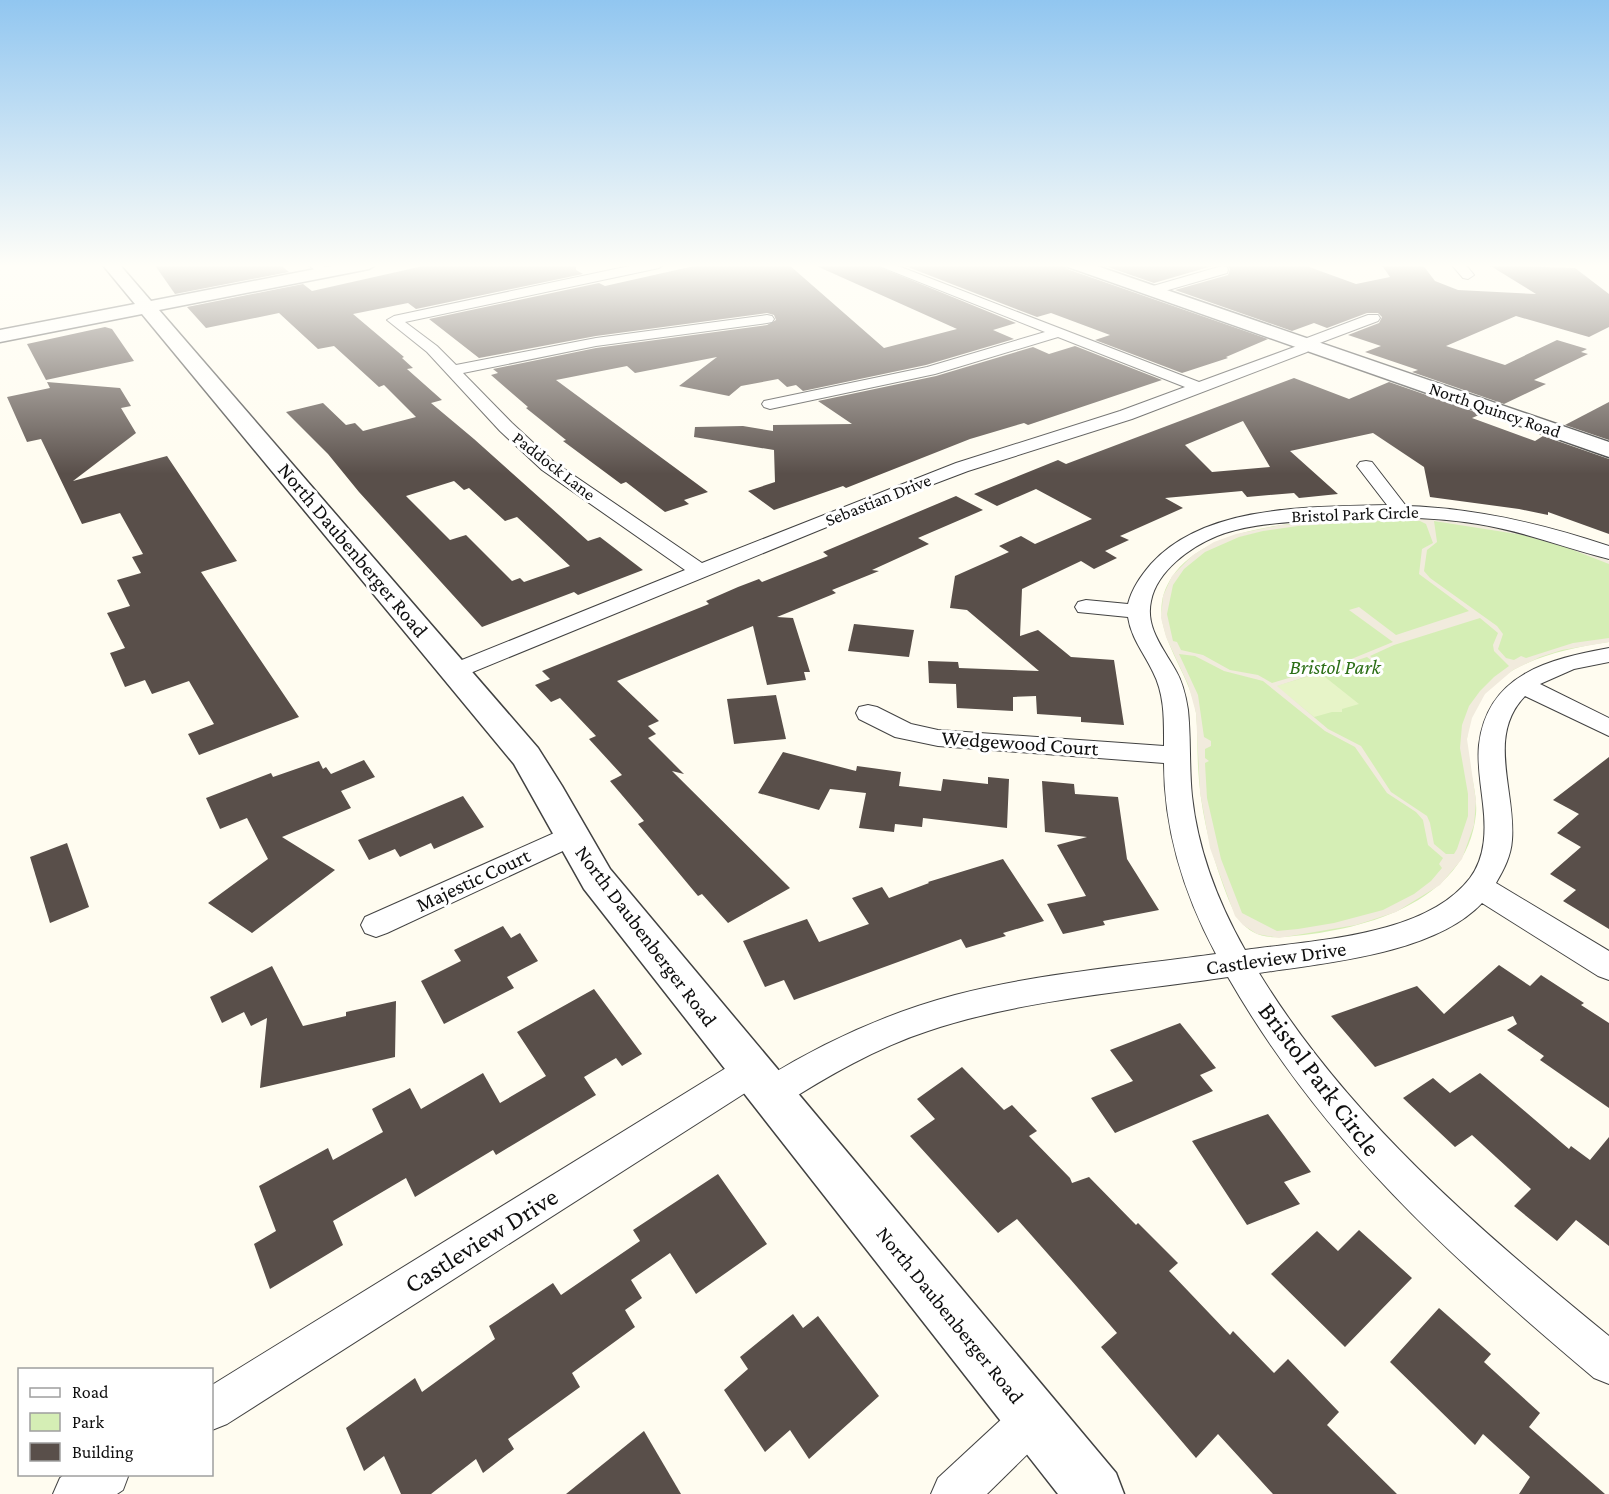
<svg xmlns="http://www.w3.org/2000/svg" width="1609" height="1494" viewBox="0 0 1609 1494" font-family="'Crimson Pro',serif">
	<rect width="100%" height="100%" fill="#fffcf0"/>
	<path fill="#d5eeb5" d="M1395,518c80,2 139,17 214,43v81c-55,8 -137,26 -142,97 -1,25 11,50 9,75 -9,91 -118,118 -194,123 -38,3 -48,-22 -59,-52 -14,-39 -23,-78 -25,-119 -1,-18 0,-35 -2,-53 -6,-46 -56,-89 -24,-136 39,-59 159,-57 223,-59z"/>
	<polygon fill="#e7f4c8" points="1320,673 1359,704 1342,709 1342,712 1332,712 1314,717 1276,686"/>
	<path fill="#f1ebdd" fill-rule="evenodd" d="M1384,518l53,1 73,11 76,22 23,9v3l-41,-16 -45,-13 -89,-14 3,21 -10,8 -3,21 6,7 67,48 6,8 -5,15 8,9 8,2 7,-4 5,2 47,-15 36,-5v4l-47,8 -22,7 -27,13 -28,24 -13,24 -5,21 9,62 -2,24 -12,34 -22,26 -44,27 -40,13 -77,13 -22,-4 -14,-9 -8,-9 -25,-68 -10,-56 -4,-79 -8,-29 -22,-47 -5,-19 2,-22 9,-20 21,-21 21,-13 22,-8 45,-9zM1396,520l24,1 6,3 7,19 -11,6 -3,25 50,37 -73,24 -37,-28 -10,3 44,32 -44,18 -77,23 -14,-8 -28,-5 -27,-15 -22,-5 -4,-8 -4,-1 -6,-27 6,-29 11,-16 21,-17 34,-15 24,-6 35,-5zM1480,618l18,15 -5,12 1,6 15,15 -15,11 -14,14 -11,15 -7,19 -2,23 8,46v22l-11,33 -3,5h-8l-12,-10 -4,-21 -3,-7 -36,-24 -30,-46 -33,-17 -51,-43 90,-29 4,3 3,-1 -4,-3 24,-11zM1179,654l16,2 29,15 39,10 62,50 30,16 32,46 29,19 7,8 5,25 15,13 -4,6 3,4 -11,13 -17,13 -31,16 -49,13 -36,6 -21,2 -35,-18 -21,-54 -14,-61 -2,-35 4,-2 -4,-3v-9l6,-3v-5l-7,-4 -6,-42z"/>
	<g fill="#594f4a" fill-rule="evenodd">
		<polygon points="154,264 280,265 289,272 175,294"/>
		<path d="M432,264h144v6l7,4 -167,35 -8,-6 -55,11 51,43 -2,1 11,10 -6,1 35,31 -11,3 43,36 114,102 12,-4 43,33 -65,25 -4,-3 -92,35 -123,-135 -31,-38 -42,-42 37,-9 23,22 9,-2 8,8 53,-14 -32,-32 -5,2 -45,-41 -16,3 -39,-36 -73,15 -19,-21 116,-23 9,7zM454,481l10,9 5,-2 36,33 12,-4 53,49 -46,16 -4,-4 -8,3 -46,-46 -16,5 -44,-44z"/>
		<polygon points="703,264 788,264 884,348 957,329 812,264 872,264 1016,323 993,330 1014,339 926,365 803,391 796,385 787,387 778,379 741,386 729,396 679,386 717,357 635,373 627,366 556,380 708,492 684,500 689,504 665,512 626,482 621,484 563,441 566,440 526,408 528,407 491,375 498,373 493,369 596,348 767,325 776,320 774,315 767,313 596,336 479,358 429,319 599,283 605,286"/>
		<polygon points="900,264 1064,264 1067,269 1268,339 1226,357 1228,358 1182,373 1095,340 1110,335 1051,313 1037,317"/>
		<polygon points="1099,264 1219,264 1154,283"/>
		<polygon points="1226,264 1301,264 1356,284 1390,277 1381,264 1422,264 1435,281 1458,290 1536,294 1489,265 1575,268 1609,294 1609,327 1589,337 1516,316 1446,346 1505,365 1557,340 1587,349 1581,352 1588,354 1534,380 1546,384 1504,404 1412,372 1418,370 1365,352 1381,346 1348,335 1379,323 1382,317 1378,313 1367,313 1327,328 1314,323 1292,331 1175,290 1228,275 1230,269"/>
		<polygon points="105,327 112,329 134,361 46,380 27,344"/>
		<polygon points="1075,346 1162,380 1028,425 1024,423 970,439 846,488 843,486 774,510 748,491 775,482 774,450 694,437 695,427 743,426 773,431 773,425 852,424 818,401 936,376 1033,347 1049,354"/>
		<path d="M1294,378l55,21 40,-17 92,32 -9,4 63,23 8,-5 66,23v75l-61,-22v3l-29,-6 -89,-12 -6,-30 -51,-34 -83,18 48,43 -39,4 -5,-5 -47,4 -5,-6 -77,7 18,10 -63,28 9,4 -24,11 12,7 -23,11 -13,-8 -59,28 -2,47 18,-6 33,27 43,3 10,65 -43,-3v-5l-44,-3 -1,-18 -23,1v14l-56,-3 -1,-24 -27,-1 -1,-22 30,1 1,6 80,3 -72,-61 -17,-2 5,-32 54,-24 -10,-6 22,-10 14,8 57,-25 -56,-30 -39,17 -23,-12 84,-34 8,4zM1243,421l27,46 -58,5 -27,-27z"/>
		<polygon points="47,382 120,388 131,406 121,408 136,433 73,481 167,456 237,561 201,572 299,717 199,755 188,734 214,724 189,681 152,694 145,680 125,687 110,653 125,648 107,613 130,606 117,580 141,573 132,557 143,554 120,513 82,524 41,439 27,442 7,397 50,388"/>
		<polygon points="1609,402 1609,440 1565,425"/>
		<polygon points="956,496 983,510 918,538 929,544 872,570 879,571 832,590 836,593 777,617 793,618 810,672 804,672 806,680 767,685 753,626 617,681 659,721 648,726 656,734 648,738 684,774 672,771 790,888 728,923 702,894 698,896 638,824 644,821 610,781 622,775 589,739 596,736 560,698 551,702 535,685 550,679 542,671 709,604 706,601 738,587 759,579 762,582 828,556 823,552"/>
		<polygon points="854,624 914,630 909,657 848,651"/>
		<polygon points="776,695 786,739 734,744 727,699"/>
		<polygon points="783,752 856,771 857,766 901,772 899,786 941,791 943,779 988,784 988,777 1009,779 1007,828 923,818 922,827 895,824 894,832 859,828 866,793 830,789 819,810 758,793"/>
		<polygon points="1609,757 1609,929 1563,901 1576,890 1550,874 1581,847 1557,833 1579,814 1553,800"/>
		<polygon points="364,760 375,777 341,791 351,808 282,837 335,870 252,933 208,903 268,859 247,818 220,829 206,798 271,773 273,777 319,761 323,769 326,767 331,774"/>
		<polygon points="1042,781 1074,784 1075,794 1118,797 1127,859 1159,910 1103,921 1105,925 1063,934 1047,904 1086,896 1057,845 1087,837 1045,832"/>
		<polygon points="463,796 484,827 434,849 431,843 400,857 395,849 369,860 358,840"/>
		<polygon points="67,843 89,907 50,923 30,857"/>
		<polygon points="1003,859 1044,921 1003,933 1006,936 966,948 961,939 794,1000 784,980 765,987 743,941 807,919 819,942 869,924 852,898 882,887 889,898 929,883 928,882"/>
		<polygon points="503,926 511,938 520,933 538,961 507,977 514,988 444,1024 421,981 461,961 454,950"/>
		<polygon points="1499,965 1530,986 1541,975 1584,1003 1581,1005 1609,1023 1609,1108 1540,1060 1544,1056 1507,1030 1517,1024 1513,1016 1375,1067 1331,1016 1417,986 1444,1014"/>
		<polygon points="272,966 303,1026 346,1016 346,1012 396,1001 395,1057 260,1088 267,1018 251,1026 244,1012 222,1023 210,997"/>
		<polygon points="594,989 642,1054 622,1066 616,1058 584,1077 596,1095 496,1155 493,1150 415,1197 406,1178 333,1221 343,1245 270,1289 254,1244 276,1231 259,1186 328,1148 333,1160 383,1132 372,1109 410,1088 421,1109 483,1073 500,1103 546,1076 517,1032"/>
		<polygon points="1180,1023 1216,1068 1200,1075 1213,1091 1115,1133 1091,1098 1133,1081 1110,1050"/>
		<polygon points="962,1067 1004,1110 1012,1105 1037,1131 1029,1136 1070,1178 1072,1183 1089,1177 1136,1225 1138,1223 1178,1263 1169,1271 1230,1335 1233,1331 1274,1373 1288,1359 1339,1412 1327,1425 1397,1494 1273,1494 1218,1434 1196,1458 1101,1347 1117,1333 1071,1280 1017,1219 998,1233 910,1136 935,1119 917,1099"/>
		<polygon points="1480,1073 1569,1149 1571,1146 1590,1160 1609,1137 1609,1246 1576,1220 1557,1241 1514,1206 1531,1189 1472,1135 1455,1147 1403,1098 1433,1078 1450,1093"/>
		<polygon points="1268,1114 1311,1172 1284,1182 1300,1204 1247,1225 1192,1141"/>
		<polygon points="718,1174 767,1244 696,1294 670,1253 631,1280 642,1298 625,1310 635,1327 572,1373 580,1387 508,1439 514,1449 483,1473 476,1459 431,1494 401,1494 384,1456 364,1471 346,1428 415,1378 422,1392 495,1339 489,1326 553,1283 561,1295 640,1241 633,1230"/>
		<polygon points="1359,1230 1412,1278 1345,1347 1271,1274 1317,1231 1338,1251"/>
		<polygon points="1439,1308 1491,1354 1484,1362 1540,1413 1529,1427 1605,1494 1519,1494 1530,1477 1483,1434 1475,1445 1390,1362"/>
		<polygon points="793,1314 803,1328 818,1316 879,1396 809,1459 790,1430 765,1452 724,1390 748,1369 740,1357"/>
		<polygon points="644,1431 681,1494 566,1494"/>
	</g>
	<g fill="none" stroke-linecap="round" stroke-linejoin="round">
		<g stroke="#424242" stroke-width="2">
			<g id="minor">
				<polygon points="307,264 321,264 330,273 324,277"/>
				<polygon points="639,264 665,264 659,268 405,322 437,346 456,365 596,338 767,315 772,316 774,319 772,322 767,323 596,346 463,373 512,423 554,462 702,563 956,463 1120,411 1185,387 1058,337 935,374 770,409 764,407 762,404 764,401 927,367 1045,332 874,264 893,264 1199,382 1297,346 1307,338 1368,315 1378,315 1380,318 1378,321 1317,344 1307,352 1132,419 968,471 910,493 463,676 455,678 447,676 443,671 447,666 685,570 542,470 500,431 427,352 387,320 394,316"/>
				<polygon points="1451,264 1465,264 1474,275 1468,279 1463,278"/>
				<polygon points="1222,266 1227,267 1228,270 1227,273 1151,295 1144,291 1146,288"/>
				<path d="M1366,461l6,1 34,44c70,2 137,18 203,40v13c-44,-11 -86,-28 -131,-35 -55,-9 -109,-7 -163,-4 -33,3 -68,4 -98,16 -27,11 -60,35 -66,65 -6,27 13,48 25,70 7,12 10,26 12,39 3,29 1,58 4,86 6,55 26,106 53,154 67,-10 180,-13 225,-72 16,-21 16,-49 13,-74 -2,-19 -6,-40 -4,-59 8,-71 70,-86 130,-97v14l-35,7 -34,15 69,34v18l-84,-40c-39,40 -9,95 -13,144 -1,16 -8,29 -16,43l113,68v29l-11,-4 -116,-73c-48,51 -157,60 -223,70 89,145 219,256 350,363v48l-15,-6c-144,-122 -270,-234 -366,-401 -99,15 -205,22 -300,54 -52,17 -100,45 -146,74l-12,5 -12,-5 -5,-11 3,-8 -529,338 -15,6v-45l527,-325 12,-4 12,4 5,11 -4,8c60,-37 123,-66 191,-84 85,-22 174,-29 261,-41 -32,-60 -52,-123 -52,-191l-226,-17 -43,-9 -36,-18 -3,-6 3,-6 9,-2 9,2 34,17 27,6 226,16c0,-25 1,-51 -11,-74 -9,-19 -22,-34 -25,-55l-50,-5 -3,-5 3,-5 8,-2 42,4c4,-16 13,-28 23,-40 54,-60 161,-57 236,-59l-30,-39 3,-4z"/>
				<polygon points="570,826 580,829 584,836 580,843 387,933 376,937 365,933 361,925 365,917"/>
				<polygon points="1034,1396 1049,1403 1056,1418 1049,1433 987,1494 931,1494 938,1478 1019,1403"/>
				<polygon points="65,1474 129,1474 123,1490 117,1494 53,1494 60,1478"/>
			</g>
		</g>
		<g stroke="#424242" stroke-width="3">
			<g id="tertiary">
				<polygon points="102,264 119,264 151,301 341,264 377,264 369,269 159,310 538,748 562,786 610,869 1116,1473 1124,1494 1058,1494 584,889 514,764 142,314 0,342 0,330 135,304"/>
				<polygon points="1066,264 1091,264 1609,442 1609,457 1068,267"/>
			</g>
		</g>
		<use href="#minor" fill="#fff" fill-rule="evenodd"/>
		<use href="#tertiary" fill="#fff" fill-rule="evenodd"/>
	</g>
	<linearGradient id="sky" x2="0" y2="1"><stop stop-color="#91c6f0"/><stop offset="0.56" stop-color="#fffef8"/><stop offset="1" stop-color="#fffef8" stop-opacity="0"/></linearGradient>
	<rect width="1609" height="474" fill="url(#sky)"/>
	<g text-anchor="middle" stroke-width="6" stroke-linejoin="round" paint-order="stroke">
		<g font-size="18" fill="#0f0f0f" stroke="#fff">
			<text transform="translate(1495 410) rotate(19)" y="6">North Quincy Road</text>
			<text transform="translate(554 466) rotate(38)" y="6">Paddock Lane</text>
			<text transform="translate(878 500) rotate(-22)" y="6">Sebastian Drive</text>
			<text transform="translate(1355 514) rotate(-2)" y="6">Bristol Park Circle</text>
		</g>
		<g font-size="21" fill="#0f0f0f" stroke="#fff">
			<text transform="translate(353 550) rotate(50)" y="7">North Daubenberger Road</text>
			<text transform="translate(1020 743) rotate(4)" y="7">Wedgewood Court</text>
			<text transform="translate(473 880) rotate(-25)" y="7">Majestic Court</text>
			<text transform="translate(646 936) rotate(53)" y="7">North Daubenberger Road</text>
			<text transform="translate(1276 958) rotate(-8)" y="7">Castleview Drive</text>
			<text transform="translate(950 1315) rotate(51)" y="7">North Daubenberger Road</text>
		</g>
		<g font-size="21" font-style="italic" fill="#2c6e17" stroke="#fff">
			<text x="1335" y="674">Bristol Park</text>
		</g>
		<g font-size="26" fill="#0f0f0f" stroke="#fff">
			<text transform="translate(1320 1079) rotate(53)" y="9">Bristol Park Circle</text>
			<text transform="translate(481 1240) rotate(-32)" y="9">Castleview Drive</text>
		</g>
	</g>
	<rect x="18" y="1368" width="195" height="108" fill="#ffffff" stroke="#9f9f9f" stroke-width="1.5"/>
	<rect x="30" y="1388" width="30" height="9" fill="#ffffff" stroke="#9f9f9f" stroke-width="1.5"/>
	<text x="72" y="1398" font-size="18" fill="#0f0f0f">Road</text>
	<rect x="30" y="1413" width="30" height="18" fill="#d5eeb5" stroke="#9f9f9f" stroke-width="1.5"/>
	<text x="72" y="1428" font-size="18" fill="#0f0f0f">Park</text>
	<rect x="30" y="1443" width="30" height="18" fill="#594f4a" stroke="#9f9f9f" stroke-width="1.5"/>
	<text x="72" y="1458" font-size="18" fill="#0f0f0f">Building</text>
</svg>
